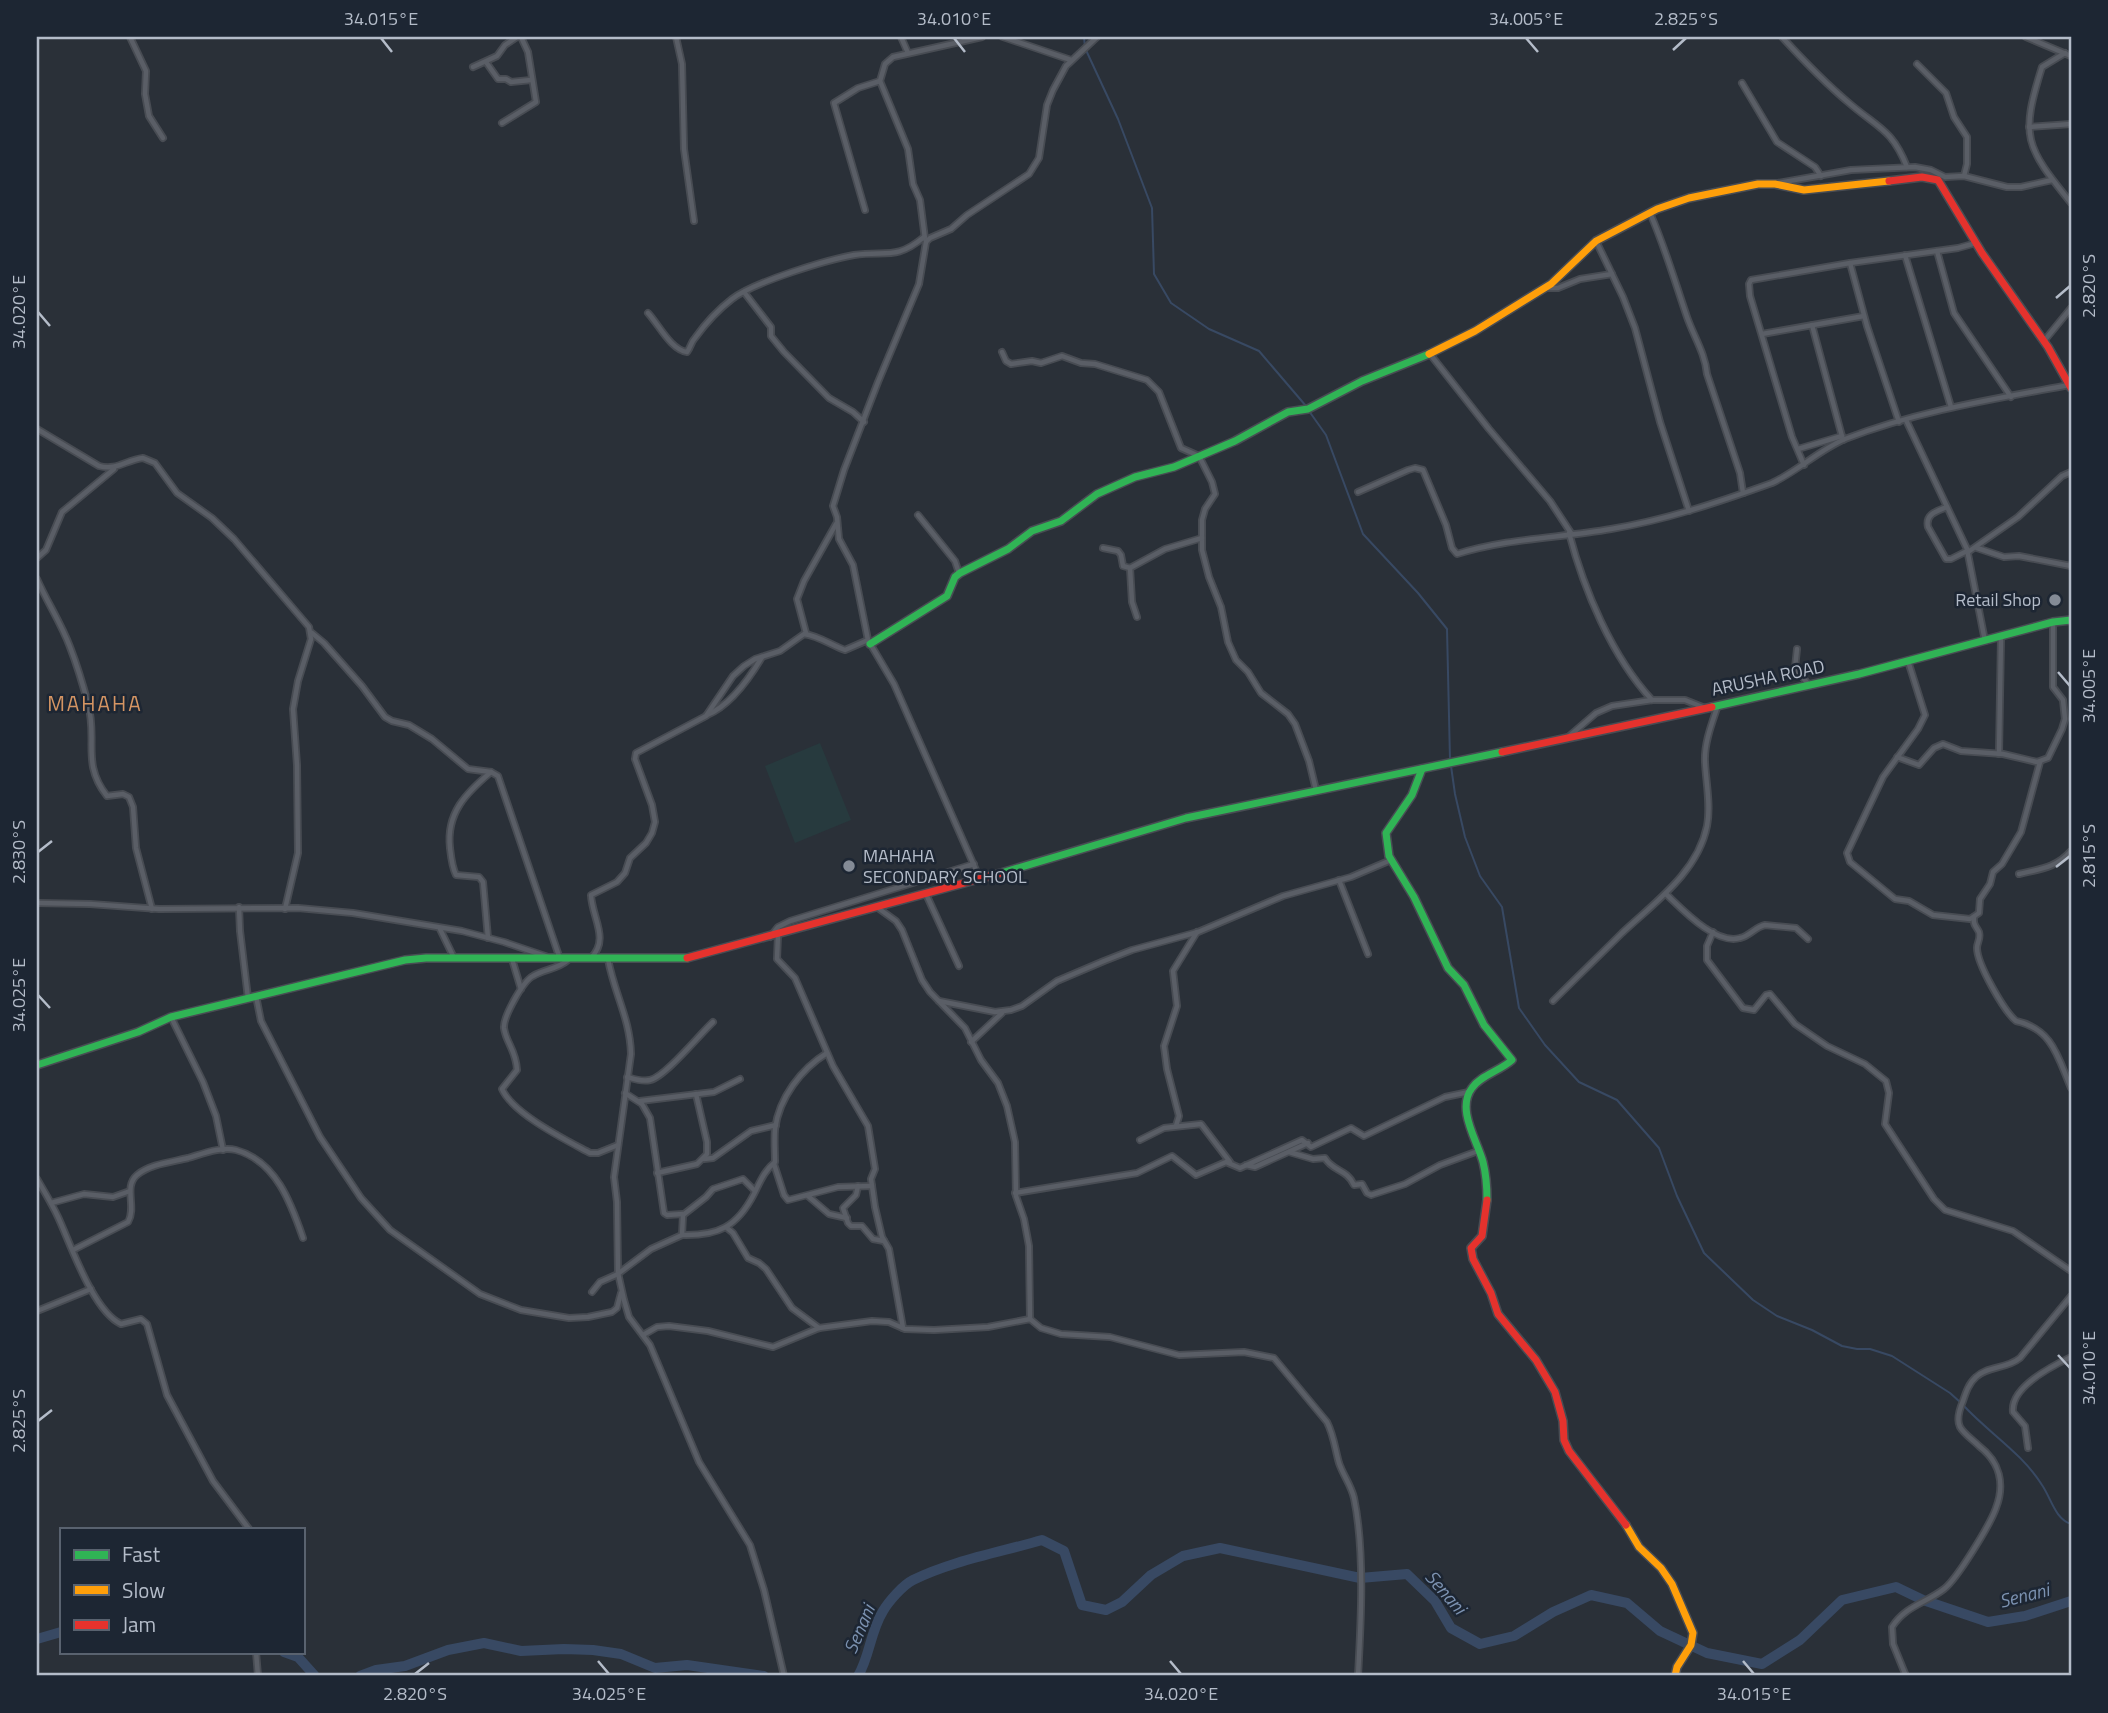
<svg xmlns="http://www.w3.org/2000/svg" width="2108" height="1713" viewBox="0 0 2108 1713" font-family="'Titillium Web',sans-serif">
	<rect width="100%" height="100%" fill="#2a3038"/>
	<polygon fill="#273a3e" points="820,743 851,820 795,843 765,766"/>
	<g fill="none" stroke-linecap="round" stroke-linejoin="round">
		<g stroke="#384963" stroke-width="2">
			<polyline points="1084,37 1085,48 1118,119 1152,208 1154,274 1171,303 1209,329 1259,351 1306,406"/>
			<polyline points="1309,411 1326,435 1363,534 1418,593 1447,629 1450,760"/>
			<polyline points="1451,766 1455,794 1465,837 1480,876 1502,907 1519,1008 1545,1045 1579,1082 1617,1100 1659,1148 1677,1196 1704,1253 1753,1300 1777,1316 1812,1330 1842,1346 1857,1349 1870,1349 1892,1356 1950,1393 1960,1402"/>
			<path d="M1964,1406c25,27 58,47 78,79 9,13 13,34 29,39"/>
		</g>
		<g stroke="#384963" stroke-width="10">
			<polyline points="37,1639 61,1632"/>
			<polyline points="284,1652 298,1657 315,1676"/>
			<polyline points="360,1676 376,1670 405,1666 448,1650 484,1643 521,1651 564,1649 593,1650 621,1654 655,1668 687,1665 764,1676"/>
			<path d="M858,1676c12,-20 12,-44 25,-65 6,-10 20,-26 30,-31 38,-19 88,-28 129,-40l22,11 18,54 24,5 16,-8 29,-27 32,-19 37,-8 140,30 47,-4 28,27 16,27 29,16 34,-8 39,-24 38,-17 36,8 33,28 47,22 55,11 38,-24 42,-40 54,-13 27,13 65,22 37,-6 46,-15"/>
		</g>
		<g stroke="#484c53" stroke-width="8">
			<g id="street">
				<polyline points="130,37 146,71 145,94 149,116 163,138"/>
				<polyline points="676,37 682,64 684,149 694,221"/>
				<polyline points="901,37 908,53"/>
				<polyline points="1003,37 1071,60"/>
				<path d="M1782,37c21,23 43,46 67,66 29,25 43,26 58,64"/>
				<polyline points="2026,37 2071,56"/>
				<path d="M2065,53l-23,14c-22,70 -17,79 29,136"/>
				<polyline points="486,62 498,79 506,79 511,82 531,80"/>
				<polyline points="1917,64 1946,93 1954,117 1967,137 1967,164 1964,176"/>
				<polyline points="473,67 497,56 505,45 517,37"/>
				<polyline points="1742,83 1777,142 1815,167 1821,176"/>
				<polyline points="502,123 536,102 528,52 521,37"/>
				<polyline points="2029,127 2071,124"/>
				<polyline points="1778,183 1851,170 1915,167 1931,170 1945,177 1964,176 2007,187 2021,187 2052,180"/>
				<polyline points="865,210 834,103 858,88 880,81"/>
				<path d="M1650,213c15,34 25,69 37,104 7,20 18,36 20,57l33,99 3,20"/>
				<polyline points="925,239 920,200 913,184 908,149 880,81 885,64 893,57 982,37"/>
				<polyline points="1596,241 1623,297 1635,328 1660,422 1689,511"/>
				<polyline points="1937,251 1954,313 2011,397"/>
				<polyline points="1905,255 1951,407"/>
				<polyline points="1850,263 1867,326 1899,422"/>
				<polyline points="1545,288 1558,288 1580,279 1612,274"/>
				<polyline points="744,292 771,327 771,336 784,352 829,398 853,412 864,422"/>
				<path d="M648,313c11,12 23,37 39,39 4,-5 4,-10 8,-14 10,-14 24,-29 37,-39 22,-17 94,-39 122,-44 32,-5 41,6 70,-18"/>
				<polyline points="1812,325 1843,440"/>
				<polyline points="1762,334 1864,316"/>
				<polyline points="2044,341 2071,308"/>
				<polyline points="1002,352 1006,361 1011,364 1032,361 1041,363 1062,356 1081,363 1095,364 1147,380 1159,392 1181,448 1199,456 1212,482 1215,494 1205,509 1202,520 1202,550 1209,577 1221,607 1228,642 1236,660 1248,672 1261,693 1288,714 1295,724 1309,761 1316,790"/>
				<polyline points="1430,354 1489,429 1550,501 1571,533"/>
				<polyline points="1906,420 1967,549 1985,641"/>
				<path d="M37,429l62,37c17,5 27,-6 44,-8l12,5 22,30 35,25 22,21 75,88 2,12 -13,42 -5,28 4,56 1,88 -13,56"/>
				<polyline points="1798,449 1842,436"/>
				<polyline points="1804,465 1792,437 1750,296 1749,284 1751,280 1850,263 1958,248 1976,243"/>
				<path d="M1358,492l50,-22 7,-2 8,2 23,55 6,23 5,6c51,-16 103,-16 154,-25 55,-9 108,-27 161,-46 26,-12 47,-33 73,-44 72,-28 149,-40 224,-54"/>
				<path d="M1947,507c-10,4 -22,7 -19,20l18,32h5l16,-8"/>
				<polyline points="918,515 955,561 959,573"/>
				<path d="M1569,533c15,57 43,124 83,167"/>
				<polyline points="1103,548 1118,551 1121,555 1123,566 1130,568 1165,549 1202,538"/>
				<polyline points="1977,548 2004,557 2019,556 2071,566"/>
				<polyline points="1968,552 2018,517 2062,476 2071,472"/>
				<polyline points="37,558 46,550 62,512 114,469"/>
				<polyline points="1130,568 1132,602 1137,617"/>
				<path d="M37,579c10,23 24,44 33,68 7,18 13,38 18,57 10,36 -7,59 19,92l16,-2 6,3 4,10 3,41 16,61"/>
				<polyline points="312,633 324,643 362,686 385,717 392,721 409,725 432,739 468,769 491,772 498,776 560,959"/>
				<polyline points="806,633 797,599 804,581 836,524"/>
				<polyline points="1797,649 1795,668 1809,685"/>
				<polyline points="1908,661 1925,715 1918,729 1883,777 1847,853 1850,862 1895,899 1909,901 1933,915 1970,919 1979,913 1980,899 1990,884 1993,872 2002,864 2021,832 2040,762"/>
				<path d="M707,715c24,-10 42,-36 55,-58"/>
				<polyline points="1567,738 1596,713 1612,706 1652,700 1685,700 1705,708"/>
				<polyline points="1999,754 2001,637"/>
				<polyline points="1897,757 1919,765 1934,748 1943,744 1961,751 2003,754 2037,762 2048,758 2062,729 2065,719 2063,700 2053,687 2053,622"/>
				<path d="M2019,874c21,-5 37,-6 52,-23"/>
				<polyline points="980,879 894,684 868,640 853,565 839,539 837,517 833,506 844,470 878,382 919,284 926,242 930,238 951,229 967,215 1029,174 1039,158 1047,105 1053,90 1066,66 1097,37"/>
				<polyline points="1339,880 1368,954"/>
				<polyline points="926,894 959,966"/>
				<path d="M1666,894c16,15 49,51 74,44 10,-2 15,-11 25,-13l31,3 12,11"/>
				<polyline points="37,903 90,904 159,909 298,908 353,913 462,931 504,942 551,958"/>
				<polyline points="239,907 240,931 248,998"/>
				<polyline points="878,908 896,921 902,930 922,980 930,992 965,1028 981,1060 998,1083 1007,1106 1015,1142 1016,1196 1024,1219 1029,1246 1030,1319"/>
				<path d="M1974,917c-1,8 2,9 5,15 2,7 -2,10 -2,16 0,16 27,63 39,73 37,8 42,37 55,67"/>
				<polyline points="440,929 454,958"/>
				<polyline points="1713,932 1707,946 1707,960 1743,1008 1754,1010 1766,995 1770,994 1795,1024 1827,1046 1865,1064 1886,1081 1889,1093 1885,1124 1934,1199 1945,1210 2013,1231 2071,1271"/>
				<polyline points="778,935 777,959 795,978 833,1066 868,1126 875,1169 871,1179 875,1207 882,1237 889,1249 903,1328"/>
				<polyline points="770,937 778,927 790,921 974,864"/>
				<path d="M488,938l-5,-56 -4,-5 -23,-2c-4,-8 -5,-18 -6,-27 -4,-35 16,-55 41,-76"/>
				<path d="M591,958c19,-19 1,-40 0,-63l26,-13 8,-9 5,-15 16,-15 6,-10 3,-11 -3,-17 -17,-46 1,-6 70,-37 27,-40 11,-10 11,-7 25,-8 24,-17c15,2 27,11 41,16l23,-10"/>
				<polyline points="512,959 521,989"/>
				<path d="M608,959c6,34 22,59 23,95l-17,123 3,25 1,71 6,27 5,17 21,28 49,117 51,83 14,45 20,86"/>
				<path d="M568,960c-10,9 -23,9 -35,16 -10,5 -30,41 -29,52 2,15 12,22 13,42l-15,19c11,25 64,51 88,64h8l20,-8"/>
				<polyline points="256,996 261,1021 320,1137 361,1198 390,1230 480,1294 521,1310 569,1318 588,1317 612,1312 617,1308 621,1293"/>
				<polyline points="939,1001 995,1012 1011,1010 1022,1006 1057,981 1104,961 1132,950 1198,932 1283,896 1351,877 1391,860"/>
				<path d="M1553,1001c23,-23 46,-45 69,-68 32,-30 76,-61 85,-107 4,-21 -1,-43 -2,-64 -1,-19 7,-39 13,-57"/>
				<polyline points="171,1017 203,1082 216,1116 223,1150"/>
				<polyline points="971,1042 1002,1013"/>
				<path d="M627,1077c7,2 15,5 23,3 15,-3 49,-45 63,-58"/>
				<polyline points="625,1093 642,1104 650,1118 664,1213 667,1215 683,1214"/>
				<polyline points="640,1101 714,1092 740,1079"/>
				<polyline points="1176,1126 1179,1116 1167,1069 1164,1046 1177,1006 1173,971 1197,932"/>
				<polyline points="1140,1140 1164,1128 1201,1124 1230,1162"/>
				<path d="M1289,1152l24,7 12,-1c7,13 22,11 29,27l8,-1 5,9 4,2 34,-11 35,-19 38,-14"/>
				<polyline points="704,1159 713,1158 751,1131 776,1125"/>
				<polyline points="774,1164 784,1195 788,1200 838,1187 872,1186"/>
				<polyline points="1246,1165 1255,1167 1308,1143"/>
				<polyline points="657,1173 697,1164 707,1154 707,1142 696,1094"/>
				<path d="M37,1179c7,12 15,25 21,38 13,28 35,94 63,107l20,-5 6,5 20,71 46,86 36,48"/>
				<polyline points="858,1186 856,1195 843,1208 848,1223 851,1226 862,1226 873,1239 884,1241"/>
				<polyline points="1015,1193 1137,1173 1172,1156 1196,1175 1226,1162 1240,1168 1302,1140 1311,1147 1351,1128 1364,1136 1445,1097 1469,1092"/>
				<polyline points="808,1196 829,1214 847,1218"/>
				<polyline points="51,1203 84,1194 113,1197 130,1191"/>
				<polyline points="727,1228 733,1233 748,1258 759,1263 766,1269 792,1308 819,1328"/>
				<path d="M682,1235c36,1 55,-8 72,-41 6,-12 10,-23 21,-32 0,-11 -1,-22 0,-33 4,-31 26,-60 52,-76"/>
				<path d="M73,1250l55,-28c9,-15 -5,-35 9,-47 13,-11 35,-13 51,-17 14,-4 34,-12 48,-8 40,11 55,53 67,88"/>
				<polyline points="619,1273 651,1249 682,1235 683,1215 706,1197 713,1189 743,1179 755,1191"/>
				<polyline points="592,1292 600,1282 618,1274"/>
				<polyline points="37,1311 91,1289"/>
				<path d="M643,1335l14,-8 12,-1 39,5 65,16 46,-19 53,-7 17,1 16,7 29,1 54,-3 42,-8 11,9 20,6 49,3 69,18 65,-3 30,6 53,64c7,14 8,27 12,41 4,12 12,22 15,35 11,53 7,124 4,178"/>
				<path d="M2028,1448l-3,-22 -12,-14c-3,-25 39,-46 58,-55"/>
				<polyline points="256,1652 258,1676"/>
				<path d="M1906,1676l-13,-32 -1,-17c13,-21 34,-24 52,-38 13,-10 46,-64 52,-81 9,-24 4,-46 -17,-62 -6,-6 -15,-12 -19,-19 -4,-8 0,-19 3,-26 3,-9 6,-18 13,-24 11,-11 31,-8 44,-19l51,-62"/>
			</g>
		</g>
		<g stroke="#484c53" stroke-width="10">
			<g id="fast">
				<polyline points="870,644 947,596 955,577 960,573 1008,549 1032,531 1061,521 1097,494 1135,477 1174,467 1235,441 1288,412 1308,409 1362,381 1429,354"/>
				<polyline points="1712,707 1859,674 2053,622 2071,620"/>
				<path d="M1422,769l-10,26 -26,38 3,23 25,41 34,71 16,17 20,40 28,35c-12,11 -31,15 -40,28 -16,21 5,52 11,74 3,12 4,25 4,38"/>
				<polyline points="1001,873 1186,818 1502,752"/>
				<polyline points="37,1065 138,1032 171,1017 405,960 426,958 687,958"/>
			</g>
		</g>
		<g stroke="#484c53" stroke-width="10">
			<g id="slow">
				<polyline points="1429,354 1475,331 1551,284 1596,241 1657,209 1689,198 1758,184 1775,184 1804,190 1889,181"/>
				<polyline points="1626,1525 1639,1547 1661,1568 1672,1584 1693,1633 1691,1645 1677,1667 1675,1676"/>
			</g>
		</g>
		<g stroke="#484c53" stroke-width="10">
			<g id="jam">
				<polyline points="1889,181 1922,177 1938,180 1982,253 2048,347 2071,388"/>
				<polyline points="1502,752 1712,707"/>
				<polyline points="687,958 1001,873"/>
				<polyline points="1487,1200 1482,1236 1471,1248 1473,1259 1491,1293 1498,1314 1536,1360 1555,1392 1563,1421 1564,1440 1569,1451 1626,1525"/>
			</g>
		</g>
		<use href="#street" stroke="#5a5e66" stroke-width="4.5"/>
		<use href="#fast" stroke="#30b455" stroke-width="7"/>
		<use href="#slow" stroke="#ff9f0a" stroke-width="7"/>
		<use href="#jam" stroke="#e5322d" stroke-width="7"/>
	</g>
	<path fill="none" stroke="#b4bcc9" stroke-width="2.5" d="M381,38l11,14M954,38l11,14M1526,38l12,14M1673,50l13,-12M2056,298l14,-12M38,312l12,14M2058,672l12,14M38,852l14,-11M2056,867l14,-11M38,995l12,13M2058,1355l12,13M38,1421l14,-11M598,1661l11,13M1170,1661l11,13M1743,1661l11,13M415,1674l14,-11"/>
	<g fill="#848b96" stroke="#1d2633" stroke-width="2.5">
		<circle cx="2055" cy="600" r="7"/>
		<circle cx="849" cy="866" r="7"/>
	</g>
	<g text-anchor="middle" stroke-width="5" stroke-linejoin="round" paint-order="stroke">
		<g font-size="18" fill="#b4bcc9" stroke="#1d2633" text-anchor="end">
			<text x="2041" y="606">Retail Shop</text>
			<text x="863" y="862" text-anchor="start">MAHAHA<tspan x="863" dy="21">SECONDARY SCHOOL</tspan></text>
		</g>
		<g font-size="18" fill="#b4bcc9" stroke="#1d2633">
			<text transform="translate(1768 678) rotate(-12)" y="6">ARUSHA ROAD</text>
		</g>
		<g font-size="19" font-style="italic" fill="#7c92b1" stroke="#1d2633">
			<text transform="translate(1446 1592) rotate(49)" y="7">Senani</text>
			<text transform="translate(2024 1595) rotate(-14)" y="7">Senani</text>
			<text transform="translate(859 1629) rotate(-67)" y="7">Senani</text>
		</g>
		<g font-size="21" letter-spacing="2" fill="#d59563" stroke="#1d2633">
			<text x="95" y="711">MAHAHA</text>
		</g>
	</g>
	<rect width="2108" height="1713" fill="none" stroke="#1d2633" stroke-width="77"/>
	<rect x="60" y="1528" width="245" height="126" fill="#1d2633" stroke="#59626f" stroke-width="2"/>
	<rect x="74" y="1550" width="35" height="10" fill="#30b455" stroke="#59626f" stroke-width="2"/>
	<text x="122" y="1562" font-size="21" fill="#b4bcc9">Fast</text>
	<rect x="74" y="1585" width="35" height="10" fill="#ff9f0a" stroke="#59626f" stroke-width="2"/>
	<text x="122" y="1598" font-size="21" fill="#b4bcc9">Slow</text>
	<rect x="74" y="1620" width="35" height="10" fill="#e5322d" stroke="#59626f" stroke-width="2"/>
	<text x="122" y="1632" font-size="21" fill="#b4bcc9">Jam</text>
	<rect x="38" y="38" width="2032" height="1636" fill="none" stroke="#b4bcc9" stroke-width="2.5"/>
	<g font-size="18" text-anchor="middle" fill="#b4bcc9">
		<text x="381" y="25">34.015°E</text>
		<text x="954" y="25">34.010°E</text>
		<text x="1526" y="25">34.005°E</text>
		<text x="1686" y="25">2.825°S</text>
		<text transform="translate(2089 286) rotate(-90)" y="6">2.820°S</text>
		<text transform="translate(19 312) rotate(-90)" y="6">34.020°E</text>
		<text transform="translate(2089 686) rotate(-90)" y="6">34.005°E</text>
		<text transform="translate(19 852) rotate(-90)" y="6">2.830°S</text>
		<text transform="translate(2089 856) rotate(-90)" y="6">2.815°S</text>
		<text transform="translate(19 995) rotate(-90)" y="6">34.025°E</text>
		<text transform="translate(2089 1368) rotate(-90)" y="6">34.010°E</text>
		<text transform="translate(19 1421) rotate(-90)" y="6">2.825°S</text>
		<text x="415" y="1700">2.820°S</text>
		<text x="609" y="1700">34.025°E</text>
		<text x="1181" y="1700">34.020°E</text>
		<text x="1754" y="1700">34.015°E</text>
	</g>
</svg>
